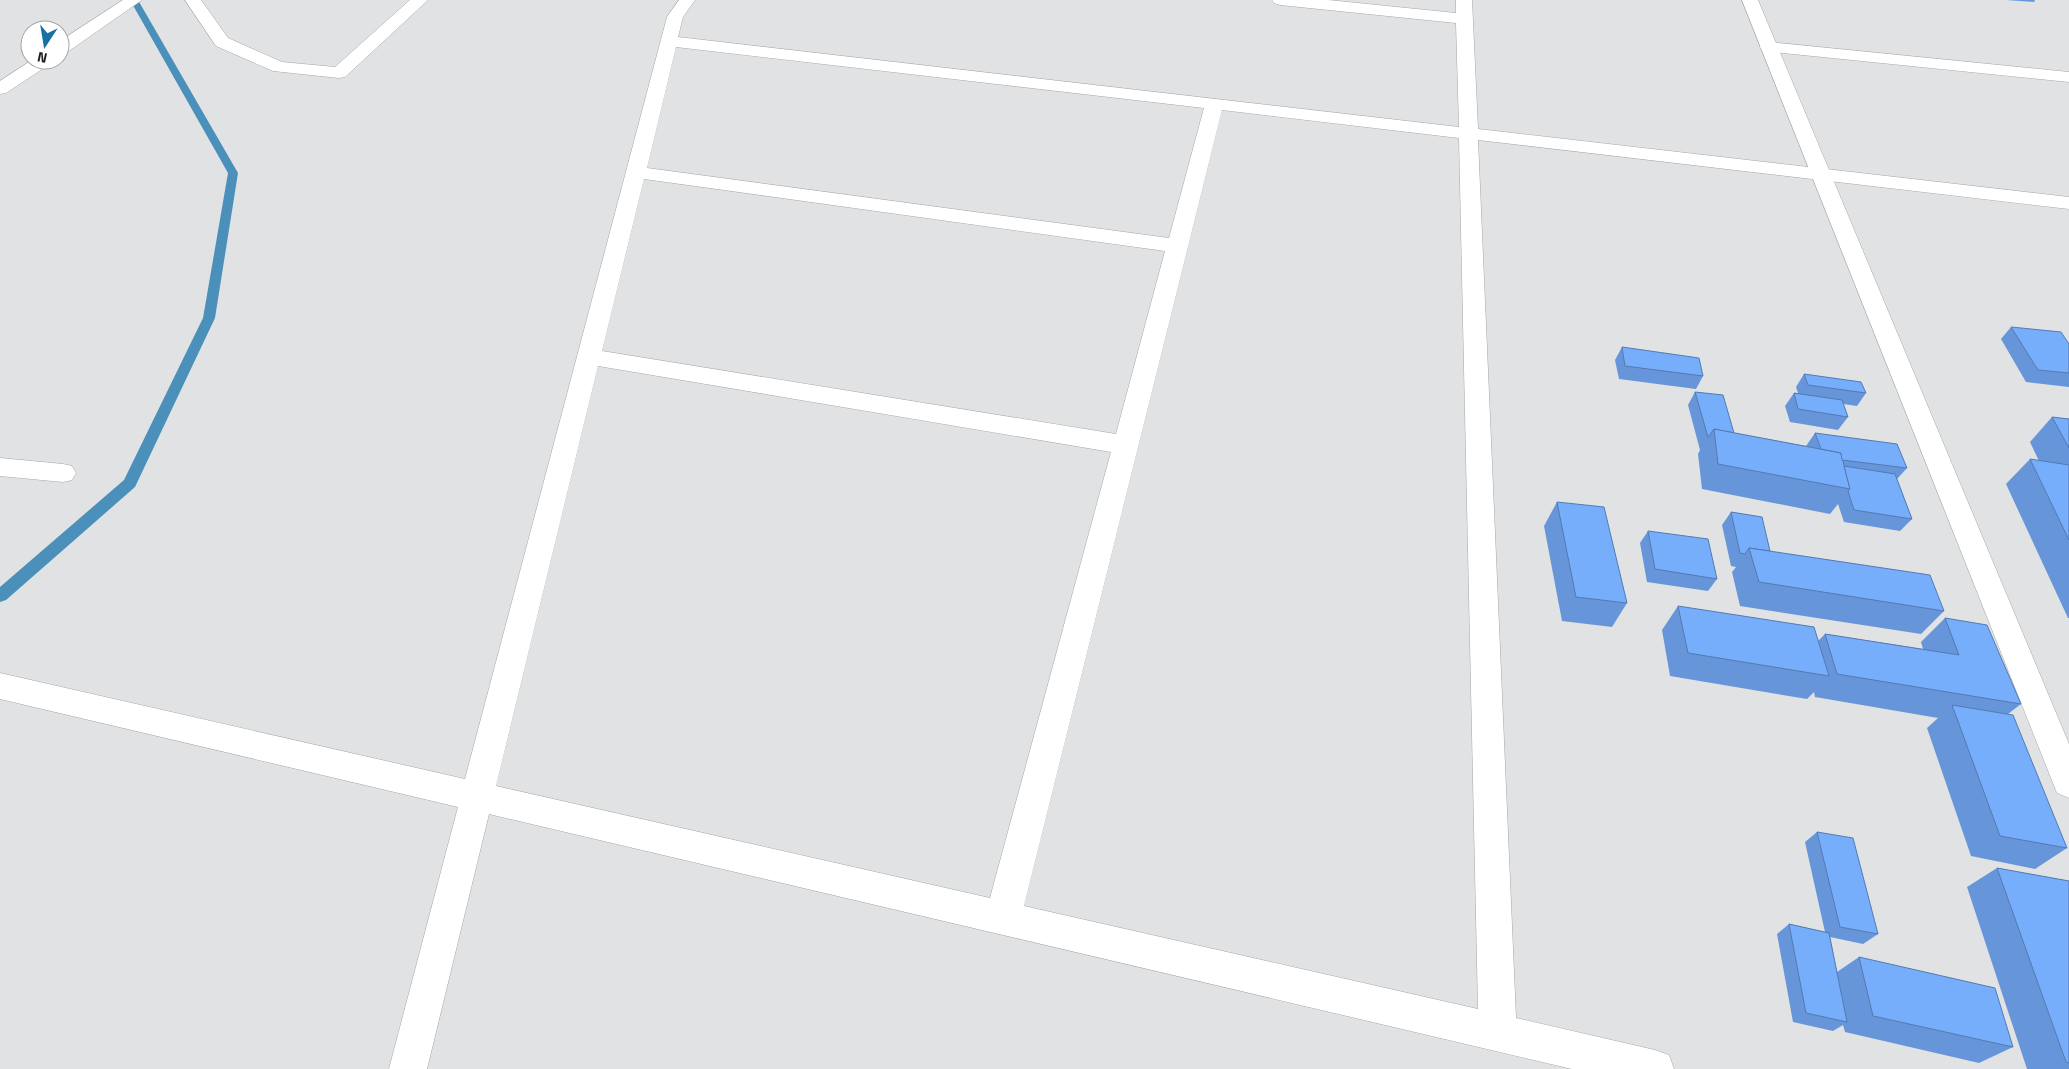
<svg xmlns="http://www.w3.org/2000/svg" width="2069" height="1069" viewBox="0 0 2069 1069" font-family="'Titillium Web',sans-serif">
	<rect width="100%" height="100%" fill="#e1e2e4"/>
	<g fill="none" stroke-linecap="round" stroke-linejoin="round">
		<polygon fill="#4b90bb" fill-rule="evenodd" points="130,0 138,0 238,173 215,318 135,487 6,600 0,602 0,587 124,480 203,318 228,173"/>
		<g stroke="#a5a7a8" stroke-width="1">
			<g id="street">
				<polygon points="123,0 142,0 66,53 60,54 60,41"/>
				<polygon points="185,0 201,0 228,38 282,62 335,67 410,0 428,0 345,77 339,78 273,71 216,46"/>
				<path d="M679,0h16l-12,17 -5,20 781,90 -3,-104 -176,-18 -6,-2 -2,-3h56l128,13v-13h16l6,129 591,68v12l-591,-69 38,878 139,32 14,5 5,14h-102l-1083,-255 -62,255h-38l69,-262 -458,-108v-26l465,106 202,-762zM676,47l528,61 -35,130 -522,-70zM1222,110l237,28 19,871 -454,-103zM644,179l521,72 -49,183 -514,-83zM598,366l513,86 -121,446 -494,-112z"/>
				<polygon points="1769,42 2069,72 2069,82 1763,51 1760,47 1763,43"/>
				<polygon points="32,60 53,60 50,64 6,93 0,94 0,81"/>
				<polygon points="0,458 63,464 72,466 76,473 72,480 63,482 0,476"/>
			</g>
		</g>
		<g stroke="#a5a7a8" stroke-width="1">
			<polygon id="secondary" points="1742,0 1758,0 2069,744 2069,798 2057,793 2053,783"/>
		</g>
		<use href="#street" fill="#fff" fill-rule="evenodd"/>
		<use href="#secondary" fill="#fff" fill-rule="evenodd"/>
	</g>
	<g fill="#6696d9">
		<polygon points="2006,0 2035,0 2034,2"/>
		<polygon points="2011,327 2069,344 2069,387 2026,382 2001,339"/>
		<polygon points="1622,347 1703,376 1696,389 1619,379 1615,360"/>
		<polygon points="1804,374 1866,393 1857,406 1843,404 1848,417 1838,430 1790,422 1785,406 1794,393 1798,393 1796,387"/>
		<polygon points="1695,392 1734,433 1806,446 1815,433 1907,468 1897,479 1912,519 1900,531 1844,522 1838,504 1830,514 1702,489 1698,454 1700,450 1688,405"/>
		<polygon points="2052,417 2069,419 2069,618 2068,618 2006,484 2030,459 2039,461 2030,442"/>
		<polygon points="1557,502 1627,603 1612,627 1562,621 1544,526"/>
		<polygon points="1731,512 1770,551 1944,611 1921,634 1740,606 1732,572 1736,567 1731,566 1722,525"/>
		<polygon points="1648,531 1717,579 1708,591 1647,582 1640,543"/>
		<polygon points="1678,606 1818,641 1825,634 1923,649 1921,642 1945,618 2021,704 2008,714 2067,848 2035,869 1971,856 1927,728 1938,718 1815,697 1814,692 1807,699 1670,676 1662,630"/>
		<polygon points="1817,832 1878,934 1863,944 1830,937 1837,972 1859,957 2013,1047 1979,1063 1845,1032 1843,1025 1833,1031 1793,1022 1777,934 1789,924 1825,932 1805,842"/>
		<polygon points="1997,868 2069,881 2069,1069 2027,1069 1967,887"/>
	</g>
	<g fill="#77aefc" stroke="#537ab0">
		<polygon points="2011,327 2061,332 2069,344 2069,373 2038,370"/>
		<polygon points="1622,347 1699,358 1703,376 1625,366"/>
		<polygon points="1804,374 1861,382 1866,393 1808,385"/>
		<polygon points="1695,392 1723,395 1734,433 1714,429 1708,437"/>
		<polygon points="1794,393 1842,400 1848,417 1798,409"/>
		<polygon points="2052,417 2069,419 2069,448"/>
		<polygon points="1714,429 1841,453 1850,489 1718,464"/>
		<polygon points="1815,433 1897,444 1907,468 1842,460 1841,453 1821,449"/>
		<polygon points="2030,459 2069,465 2069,540"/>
		<polygon points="1844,466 1895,474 1912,519 1854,510 1848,491 1850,489"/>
		<polygon points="1557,502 1604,507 1627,603 1576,597"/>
		<polygon points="1731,512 1762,517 1770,551 1749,548 1745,554 1740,553"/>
		<polygon points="1648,531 1708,539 1717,579 1655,569"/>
		<polygon points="1749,548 1930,575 1944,611 1759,582"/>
		<polygon points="1678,606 1814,627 1829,676 1688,653"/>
		<polygon points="1945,618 1987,625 2021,704 1837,674 1825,634 1959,655"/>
		<polygon points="1952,705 2013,715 2067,848 2000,836"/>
		<polygon points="1817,832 1853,838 1878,934 1840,927"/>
		<polygon points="1997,868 2069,881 2069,1063 2066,1062"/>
		<polygon points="1789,924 1829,933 1847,1022 1806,1013"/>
		<polygon points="1859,957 1995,988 2013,1047 1873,1016"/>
	</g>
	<g transform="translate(45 45) rotate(192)"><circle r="24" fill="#ffffff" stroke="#a5a5a5"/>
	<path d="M0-4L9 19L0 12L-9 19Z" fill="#1a71a1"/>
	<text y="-8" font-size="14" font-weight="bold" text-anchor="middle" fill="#1d1d1e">N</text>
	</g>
</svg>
